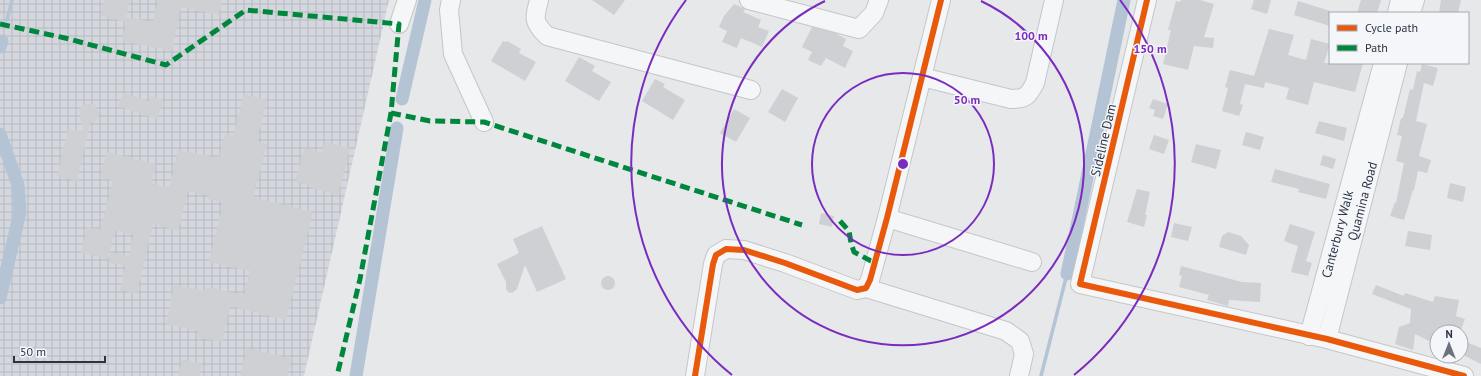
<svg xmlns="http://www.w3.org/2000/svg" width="1481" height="376" viewBox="0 0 1481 376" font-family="'PT Sans',sans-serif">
	<defs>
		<pattern id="industrial-grid" width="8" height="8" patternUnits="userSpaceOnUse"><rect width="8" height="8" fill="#d4d7dd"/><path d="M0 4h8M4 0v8" fill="none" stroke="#b6b9bf"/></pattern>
	</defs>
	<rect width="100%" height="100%" fill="#e6e8ea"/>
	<polygon fill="url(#industrial-grid)" points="0,0 389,0 304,376 0,376"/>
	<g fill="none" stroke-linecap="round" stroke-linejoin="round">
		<g stroke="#b4c4d5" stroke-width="3.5">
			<polyline points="7,20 12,0"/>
			<polyline points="1041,376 1067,274"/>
		</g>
		<g stroke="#b4c4d5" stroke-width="13">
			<polyline points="0,47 2,41"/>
			<polyline points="402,99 425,0"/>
			<polyline points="0,134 18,185 20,212 0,298"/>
			<polyline points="1067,274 1124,0"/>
			<polyline points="356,376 397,128"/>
		</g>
	</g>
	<g fill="#ced0d3">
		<polygon points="104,0 130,0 125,22 101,16"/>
		<polygon points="158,0 222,0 219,15 181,7 172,51 122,41 127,17 153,22"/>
		<polygon points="592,0 625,0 614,15"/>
		<polygon points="1181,0 1200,0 1214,4 1204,37 1214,38 1213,48 1194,46 1188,70 1163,64 1171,30 1168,30 1176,1 1180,2"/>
		<polygon points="1254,0 1271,0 1267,14 1251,9"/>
		<polygon points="1361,0 1381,0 1377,13 1357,13"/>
		<polygon points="1441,0 1461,0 1458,13 1439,13"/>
		<polygon points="1298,1 1330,11 1330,26 1294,15"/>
		<polygon points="734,4 745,9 743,12 761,20 758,27 769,31 762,47 741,38 737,48 722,42 727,31 719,27 724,16"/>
		<polygon points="812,27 835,33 846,39 843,46 853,51 845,68 826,58 821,66 808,60 812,52 802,47"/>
		<polygon points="1269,29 1294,35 1288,55 1306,60 1311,39 1330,44 1324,63 1363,63 1355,92 1314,82 1308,105 1286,99 1289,88 1265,82 1264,88 1245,84 1240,104 1243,105 1239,116 1222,111 1228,88 1225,87 1230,70 1254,76"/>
		<polygon points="503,41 505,42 507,41 521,49 519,53 536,62 525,81 491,61"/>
		<polygon points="579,57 595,66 592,71 611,82 599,101 565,81"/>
		<polygon points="1422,64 1438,68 1433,86 1424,83 1416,121 1427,124 1419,156 1431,160 1427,173 1418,171 1414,190 1413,190 1404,220 1390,216 1395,202 1396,203 1404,163 1396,161 1402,136 1397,135 1401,118 1403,118 1410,89 1413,90 1417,71 1420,72"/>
		<polygon points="655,79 665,84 663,87 685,100 673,120 642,101"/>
		<polygon points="782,89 798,98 785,122 768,112"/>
		<polygon points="123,93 149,101 151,96 163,100 157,119 118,106"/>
		<polygon points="244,94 267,100 257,142 267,144 253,197 313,212 286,320 230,306 222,342 197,337 198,331 166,324 174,285 206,291 207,287 244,295 250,271 209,262 223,202 208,199 209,196 188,191 178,231 153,224 137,294 120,290 125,266 108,262 111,252 129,256 133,235 115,230 108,259 81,253 87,227 100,230 113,181 100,177 107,152 156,164 151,183 169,188 178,150 219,158 225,134 233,136"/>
		<polygon points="1153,99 1168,104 1163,119 1153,116 1155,110 1149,108"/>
		<polygon points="86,104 93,104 95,105 99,114 97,120 90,124 77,181 57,176 68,129 83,132 79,111 80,108"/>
		<polygon points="734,109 750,118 736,142 720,133"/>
		<polygon points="1319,121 1347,128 1344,141 1315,133"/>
		<polygon points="1246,132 1264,137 1260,150 1242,145"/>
		<polygon points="1154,135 1169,140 1164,154 1149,149"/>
		<polygon points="325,142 350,148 338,195 312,188 313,186 295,182 304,148 322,152"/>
		<polygon points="1196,144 1221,150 1216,169 1191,162"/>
		<polygon points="1323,155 1336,159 1333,169 1320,165"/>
		<polygon points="1275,169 1330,184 1326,199 1298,192 1299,189 1271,182"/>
		<polygon points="1450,183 1466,187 1463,202 1447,198"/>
		<polygon points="1137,189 1150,192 1145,215 1147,215 1144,227 1127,222"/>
		<polygon points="821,213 834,216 832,227 819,224"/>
		<polygon points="1174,223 1192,227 1188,241 1171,237"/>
		<polygon points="1290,224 1315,232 1306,261 1312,263 1308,276 1291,272 1298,246 1284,241"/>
		<polygon points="542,226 566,279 537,292 525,265 517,289 512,293 508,292 506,289 506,282 497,264 519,253 513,239"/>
		<polygon points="1408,231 1432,235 1430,250 1405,246"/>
		<polygon points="1228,232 1241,236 1249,245 1246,255 1219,247 1222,236"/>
		<polygon points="1181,266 1242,282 1261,283 1260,302 1229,300 1228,306 1207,300 1209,295 1179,287 1182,276 1179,275"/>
		<circle cx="608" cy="283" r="7"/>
		<polygon points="1376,285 1404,296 1405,293 1433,302 1435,296 1459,300 1456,316 1465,319 1460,332 1437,332 1437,345 1415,334 1413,350 1395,344 1399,327 1410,323 1411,309 1372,294"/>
		<polygon points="1461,340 1481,348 1481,364 1461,354"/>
		<polygon points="247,348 292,359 287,376 240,376"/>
		<polygon points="182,359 202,364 199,376 178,376"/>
	</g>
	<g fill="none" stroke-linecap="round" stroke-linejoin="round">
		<g stroke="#c4c6c8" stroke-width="20">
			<g id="minor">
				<polyline points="451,0 449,10 453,54 484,122"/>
				<path d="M539,0c-5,19 -6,22 8,36l204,54"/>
				<polyline points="749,0 859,29 874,13 879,0"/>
				<polyline points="1147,0 1080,284 1327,339 1464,376"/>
				<polyline points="1397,13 1400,0"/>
				<polyline points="1411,13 1415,0"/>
				<polyline points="399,24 407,0"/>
				<path d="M922,77l89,22c15,0 17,-3 24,-16l19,-83"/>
				<polyline points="887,218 1032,262"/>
				<polyline points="866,288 1006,331 1020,341 1024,354 1019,376"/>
				<polyline points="1309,336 1383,63"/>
				<polyline points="1327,339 1398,63"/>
				<polyline points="695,376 713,264 716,255 726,249 744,250 785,263 857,290 866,288 870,280 887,218 941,0"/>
			</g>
		</g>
		<use href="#minor" stroke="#f5f6f7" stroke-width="18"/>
		<g stroke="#00873e" stroke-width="5" stroke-dasharray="10 5" stroke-linecap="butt">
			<polyline points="0,24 65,38 166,65 246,10 399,24 391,113 360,279 337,376"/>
			<polyline points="391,113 430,121 484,122 802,225"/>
			<polyline points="840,221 849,231 851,243 854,252 875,263"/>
		</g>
		<g stroke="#f4f6f9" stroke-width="8">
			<g id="cycleway">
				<polyline points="1147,0 1080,284 1327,339 1464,376"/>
				<polyline points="695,376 713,264 716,255 726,249 744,250 785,263 857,290 866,288 870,280 887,218 941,0"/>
			</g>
		</g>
		<use href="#cycleway" stroke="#e8590c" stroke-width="6"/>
	</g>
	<g fill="none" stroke="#7b2cbf" stroke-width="2">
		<circle cx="903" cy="164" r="91"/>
		<path d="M981 1A181 181 0 1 1 825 1"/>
		<path d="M732 375A272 272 0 0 1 686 0M1120 0A272 272 0 0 1 1074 375"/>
	</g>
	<g text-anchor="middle" stroke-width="3" stroke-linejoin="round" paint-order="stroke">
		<g font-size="13" fill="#2b3445" stroke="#f4f6f9">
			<text transform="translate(1103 140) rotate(-77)" y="5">Sideline Dam</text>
			<text transform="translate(1362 201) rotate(-75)" y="5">Quamina Road</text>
			<text transform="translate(1337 234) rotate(-75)" y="5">Canterbury Walk</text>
		</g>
	</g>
	<circle cx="903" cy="164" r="6" fill="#7b2cbf" stroke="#f4f6f9" stroke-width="2"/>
	<g font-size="12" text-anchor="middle" font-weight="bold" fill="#7b2cbf" stroke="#f4f6f9" stroke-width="3" stroke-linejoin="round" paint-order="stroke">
		<text x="1031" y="40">100 m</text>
		<text x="1150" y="53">150 m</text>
		<text x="967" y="104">50 m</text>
	</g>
	<rect x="1329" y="12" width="140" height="52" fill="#f4f6f9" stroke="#a4a8b1"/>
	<rect x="1337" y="25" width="20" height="6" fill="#e8590c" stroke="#a4a8b1"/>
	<text x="1365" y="32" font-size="12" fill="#2b3445">Cycle path</text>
	<rect x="1337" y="45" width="20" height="6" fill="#00873e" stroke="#a4a8b1"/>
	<text x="1365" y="52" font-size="12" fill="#2b3445">Path</text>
	<g transform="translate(1449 344)"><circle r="19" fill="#f4f6f9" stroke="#a4a8b1"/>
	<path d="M0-3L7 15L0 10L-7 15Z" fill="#6c737f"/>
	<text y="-6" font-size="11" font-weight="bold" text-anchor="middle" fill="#2b3445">N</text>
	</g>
	<path d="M14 356v6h91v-6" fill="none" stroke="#2b3445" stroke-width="2"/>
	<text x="20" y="356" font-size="12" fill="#2b3445" stroke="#f4f6f9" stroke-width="3" paint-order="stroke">50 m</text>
</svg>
